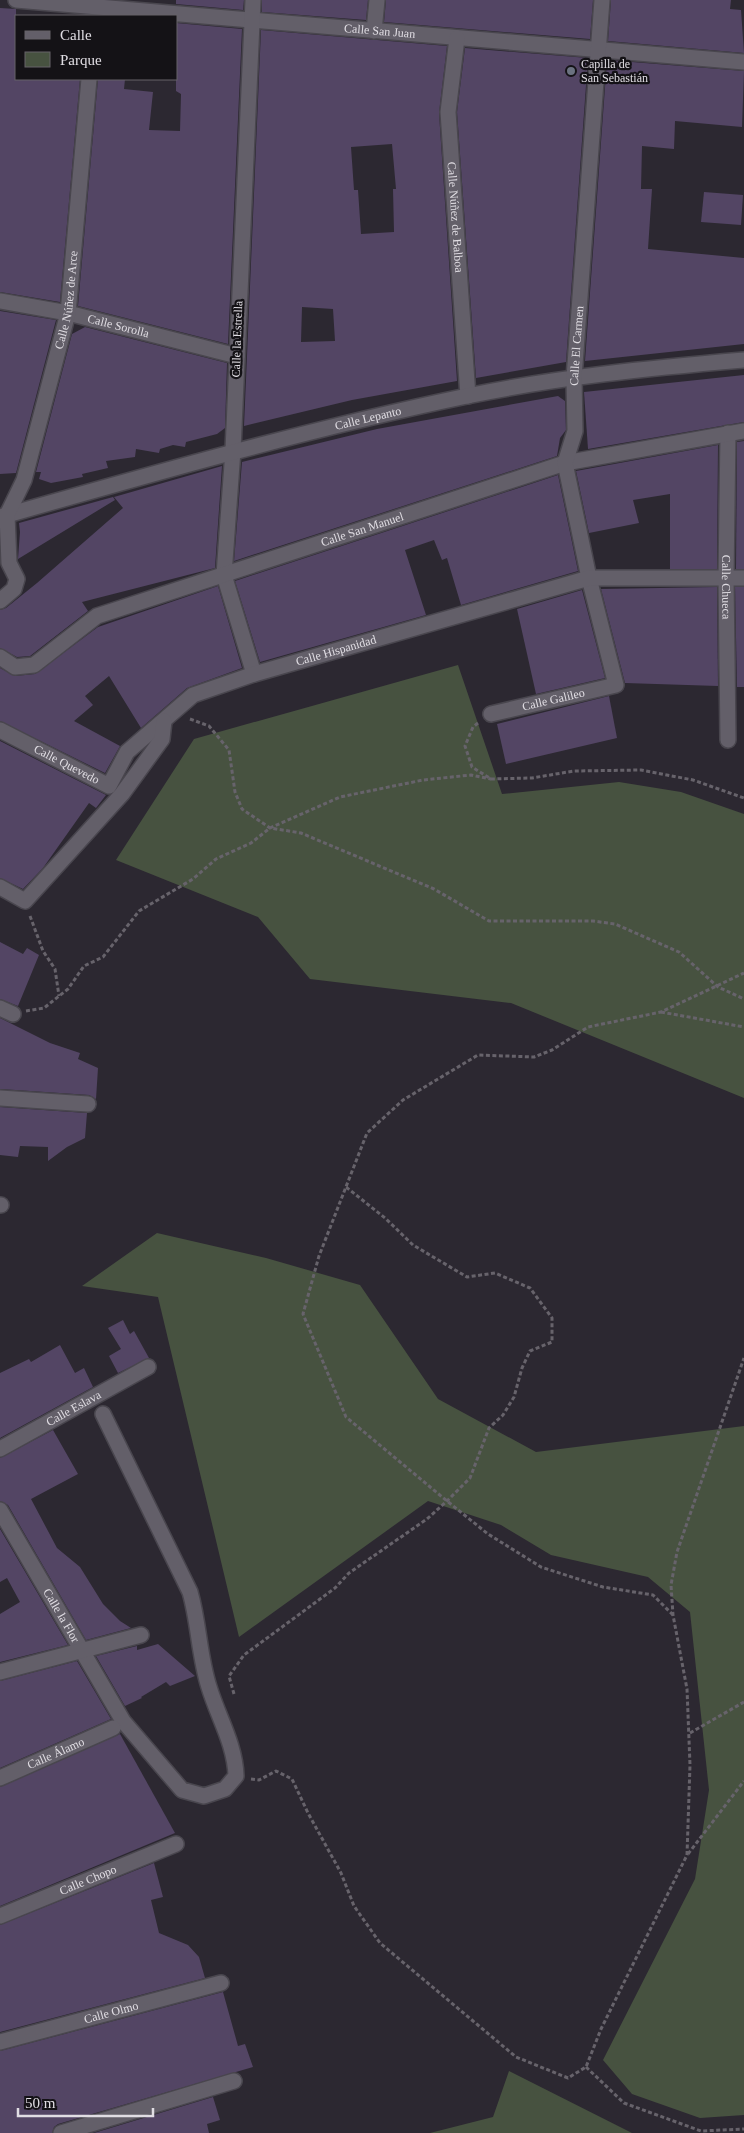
<svg xmlns="http://www.w3.org/2000/svg" width="744" height="2133" viewBox="0 0 744 2133" font-family="'Times New Roman',serif">
	<rect width="100%" height="100%" fill="#2c2831"/>
	<g fill="#475240">
		<polygon points="458,665 502,794 619,782 681,792 744,814 744,1098 511,1003 310,979 258,917 116,860 194,739"/>
		<polygon points="157,1233 266,1258 360,1285 438,1399 536,1452 744,1426 744,2115 700,2118 632,2094 603,2060 695,1879 709,1790 690,1612 648,1577 551,1555 501,1525 428,1501 239,1637 158,1297 82,1286"/>
		<polygon points="509,2071 632,2133 430,2133 493,2117"/>
	</g>
	<g fill="#534564" fill-rule="evenodd">
		<polygon points="176,0 244,0 243,10 176,4"/>
		<polygon points="262,0 368,0 366,20 262,12"/>
		<polygon points="386,0 593,0 590,39 384,22"/>
		<polygon points="611,0 731,0 730,9 741,10 744,53 608,41"/>
		<polygon points="0,8 16,9 16,79 80,79 60,302 0,292"/>
		<polygon points="176,23 242,29 228,344 78,306 98,79 125,79 124,89 153,92 149,130 180,131 181,94 176,91"/>
		<path d="M261,30l186,16 -8,67 18,268 -105,19 -108,26zM392,144l4,45h-3l1,43 -33,2 -3,-44h-4l-3,-43zM302,307l31,2 2,32 -34,1z"/>
		<polygon points="465,48 588,58 566,362 476,378 457,112"/>
		<polygon points="607,60 744,71 742,127 675,121 674,149 642,146 641,189 652,189 648,249 744,258 744,344 585,361"/>
		<polygon points="704,192 743,195 741,225 701,222"/>
		<polygon points="0,311 56,320 16,473 0,474"/>
		<polygon points="85,327 227,363 225,428 217,434 186,442 185,447 173,445 160,449 159,453 136,449 135,457 106,461 108,468 82,474 83,477 51,483 39,479 41,472 36,472 72,334"/>
		<polygon points="744,375 744,422 588,449 584,392"/>
		<polygon points="558,396 565,401 566,430 560,438 557,456 234,561 242,462 377,429"/>
		<polygon points="744,441 744,569 736,569 737,442"/>
		<polygon points="718,445 717,569 670,569 670,494 633,500 639,523 589,533 576,471"/>
		<polygon points="222,466 215,568 82,602 88,611 30,656 17,657 0,648 0,610 6,608 37,583 123,508 114,497"/>
		<polygon points="558,475 578,571 461,605 447,558 442,560 434,540 405,550 426,615 260,662 235,581"/>
		<polygon points="113,497 115,500 18,559 20,532 19,523"/>
		<polygon points="218,586 242,668 187,688 141,728 109,676 85,696 93,705 74,721 120,746 105,773 0,721 0,668 15,676 35,674 98,627"/>
		<polygon points="717,587 718,686 625,683 601,589"/>
		<polygon points="735,587 744,587 744,687 737,687"/>
		<polygon points="582,590 605,678 536,694 517,609"/>
		<polygon points="609,696 617,738 506,764 497,724"/>
		<polygon points="0,741 106,795 96,808 89,803 43,868 23,889 0,878"/>
		<polygon points="0,942 23,954 27,948 39,955 18,1006 0,999"/>
		<polygon points="0,1018 50,1043 80,1053 78,1059 98,1068 96,1099 89,1095 0,1089"/>
		<polygon points="0,1107 87,1113 85,1138 67,1147 48,1161 48,1147 20,1146 18,1157 0,1155"/>
		<polygon points="123,1320 130,1334 134,1331 149,1358 118,1373 109,1356 121,1349 108,1328"/>
		<polygon points="60,1345 75,1373 84,1368 93,1387 0,1438 0,1373 29,1359 31,1362"/>
		<polygon points="53,1430 78,1474 31,1499 57,1548 80,1567 103,1604 120,1621 131,1628 86,1640 8,1505 0,1501 0,1458"/>
		<polygon points="0,1529 68,1645 0,1662 0,1614 20,1602 7,1578 0,1582"/>
		<polygon points="158,1644 195,1676 170,1686 166,1682 141,1697 142,1698 125,1706 96,1656 137,1646 137,1650"/>
		<polygon points="77,1661 111,1719 0,1768 0,1681"/>
		<polygon points="120,1734 175,1833 0,1906 0,1787"/>
		<polygon points="154,1863 163,1897 151,1900 159,1933 188,1945 199,1957 205,1978 0,2032 0,1925"/>
		<polygon points="223,1992 238,2046 245,2044 253,2067 58,2124 54,2127 52,2133 0,2133 0,2051"/>
		<polygon points="213,2097 220,2120 207,2124 209,2133 94,2133"/>
	</g>
	<g fill="none" stroke-linecap="round" stroke-linejoin="round">
		<g stroke="#49464e" stroke-width="18">
			<g id="street">
				<path id="s1" d="M16,0l728,62"/>
				<polyline points="253,0 233,450 224,575 254,674"/>
				<polyline points="374,31 377,0"/>
				<path id="s2" d="M457,38l-9,74 20,284"/>
				<path id="s3" d="M0,301l68,12 169,43"/>
				<path id="s4" d="M728,433l-2,145 2,162"/>
				<path id="s5" d="M0,517c155,-44 309,-88 467,-121 91,-19 184,-28 277,-36"/>
				<path id="s6" d="M0,601l14,-12 3,-10 -8,-16 -2,-48 17,-35 44,-167 21,-234"/>
				<path id="s7" d="M0,657l15,10 19,-2 63,-49 468,-153 179,-32"/>
				<path id="s8" d="M491,714l125,-29 -27,-107 -24,-115 10,-32 -1,-53 28,-378"/>
				<path id="s9" d="M0,730l109,56 18,-34 66,-57 61,-21 335,-96h155"/>
				<polyline points="0,887 25,901 122,794 162,739 164,721"/>
				<polyline points="0,1008 13,1014"/>
				<polyline points="0,1098 88,1104"/>
				<polyline points="0,1205 1,1205"/>
				<path id="s10" d="M0,1449l148,-82"/>
				<path id="s11" d="M0,1510l123,211 59,69 22,6 21,-7 11,-13c-1,-32 -18,-59 -27,-89 -10,-31 -10,-64 -19,-95l-87,-178"/>
				<polyline points="0,1672 141,1635"/>
				<path id="s12" d="M0,1778l113,-50"/>
				<path id="s13" d="M0,1916l176,-72"/>
				<path id="s14" d="M0,2042l221,-59"/>
				<polyline points="61,2133 234,2081"/>
			</g>
		</g>
		<g stroke="#67636b" stroke-width="3" stroke-dasharray="4 2.5" stroke-linecap="butt">
			<polyline points="190,719 209,726 229,750 235,792 242,809 270,828 301,833 434,889 489,921 593,921 615,924 679,952 718,987 744,999"/>
			<polyline points="478,723 473,727 465,746 472,767 491,779 532,778 574,771 641,770 693,780 744,798"/>
			<polyline points="30,916 43,951 55,969 59,996"/>
			<polyline points="26,1011 44,1008 68,989 84,966 103,957 139,911 193,879 216,859 251,843 270,828 340,797 423,780 471,775 491,779"/>
			<polyline points="661,1012 744,1027"/>
			<polyline points="673,1615 653,1595 603,1587 541,1567 488,1534 447,1501 346,1417 303,1314 319,1256 367,1133 403,1100 478,1055 534,1057 552,1050 588,1027 661,1012 744,973"/>
			<polyline points="234,1694 229,1676 244,1655 335,1588 349,1573 427,1519 447,1501 470,1478 489,1428 503,1415 514,1397 522,1368 530,1351 552,1342 552,1318 530,1288 495,1273 467,1277 413,1245 385,1218 346,1187"/>
			<polyline points="690,1733 744,1702"/>
			<polyline points="251,1779 259,1780 276,1771 292,1779 308,1813 341,1873 354,1906 380,1943 516,2057 568,2078 586,2067 601,2029 687,1855 690,1765 687,1689 673,1615 671,1585 677,1552 744,1358"/>
			<polyline points="688,1854 744,1781"/>
			<polyline points="586,2067 624,2103 701,2131 744,2129"/>
		</g>
		<use href="#street" stroke="#635f69" stroke-width="15"/>
	</g>
	<circle fill="#6b7280" stroke="#141216" stroke-width="2" cx="571" cy="71" r="5"/>
	<g text-anchor="middle" stroke-width="4.5" stroke-linejoin="round" paint-order="stroke">
		<g font-size="12" fill="#e0dde3" stroke="#141216">
			<text dy="4" stroke="none"><textPath href="#s1" startOffset="365">Calle San Juan</textPath></text>
			<text dy="4" stroke="none"><textPath href="#s2" startOffset="180">Calle Núñez de Balboa</textPath></text>
			<text dy="4" stroke="none"><textPath href="#s6" startOffset="319">Calle Núñez de Arce</textPath></text>
			<text dy="4" stroke="none"><textPath href="#s3" startOffset="121">Calle Sorolla</textPath></text>
			<text transform="translate(237 339) rotate(-88)" y="4">Calle la Estrella</text>
			<text dy="4" stroke="none"><textPath href="#s8" startOffset="475">Calle El Carmen</textPath></text>
			<text dy="4" stroke="none"><textPath href="#s5" startOffset="381">Calle Lepanto</textPath></text>
			<text dy="4" stroke="none"><textPath href="#s7" startOffset="396">Calle San Manuel</textPath></text>
			<text dy="4" stroke="none"><textPath href="#s4" startOffset="154">Calle Chueca</textPath></text>
			<text dy="4" stroke="none"><textPath href="#s9" startOffset="398">Calle Hispanidad</textPath></text>
			<text dy="4" stroke="none"><textPath href="#s8" startOffset="64">Calle Galileo</textPath></text>
			<text dy="4" stroke="none"><textPath href="#s9" startOffset="75">Calle Quevedo</textPath></text>
			<text dy="4" stroke="none"><textPath href="#s10" startOffset="84">Calle Eslava</textPath></text>
			<text dy="4" stroke="none"><textPath href="#s11" startOffset="122">Calle la Flor</textPath></text>
			<text dy="4" stroke="none"><textPath href="#s12" startOffset="61">Calle Álamo</textPath></text>
			<text dy="4" stroke="none"><textPath href="#s13" startOffset="95">Calle Chopo</textPath></text>
			<text dy="4" stroke="none"><textPath href="#s14" startOffset="115">Calle Olmo</textPath></text>
		</g>
		<g font-size="12" fill="#e0dde3" stroke="#141216" text-anchor="start">
			<text x="581" y="68">Capilla de<tspan x="581" dy="14">San Sebastián</tspan></text>
		</g>
	</g>
	<rect x="15" y="15" width="162" height="65" fill="#141216" stroke="#666368"/>
	<rect x="25" y="31" width="25" height="8" fill="#635f69" stroke="#666368"/>
	<text x="60" y="40" font-size="15" fill="#e0dde3">Calle</text>
	<rect x="25" y="52" width="25" height="15" fill="#475240" stroke="#666368"/>
	<text x="60" y="65" font-size="15" fill="#e0dde3">Parque</text>
	<path d="M18 2108v8h135v-8" fill="none" stroke="#e0dde3" stroke-width="2.5"/>
	<text x="25" y="2108" font-size="15" fill="#e0dde3" stroke="#141216" stroke-width="4" paint-order="stroke">50 m</text>
</svg>
